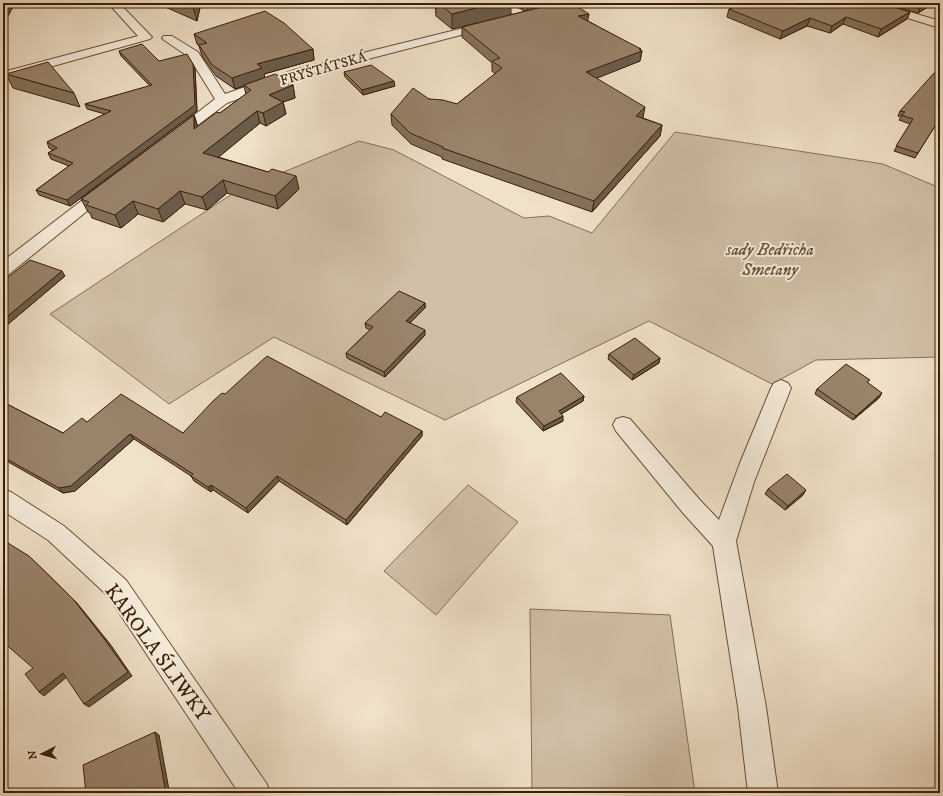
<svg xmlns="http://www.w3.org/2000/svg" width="943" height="796" viewBox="0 0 943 796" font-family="'IM FELL DW Pica',serif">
	<rect width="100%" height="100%" fill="#f0e1c9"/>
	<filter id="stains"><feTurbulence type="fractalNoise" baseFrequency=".005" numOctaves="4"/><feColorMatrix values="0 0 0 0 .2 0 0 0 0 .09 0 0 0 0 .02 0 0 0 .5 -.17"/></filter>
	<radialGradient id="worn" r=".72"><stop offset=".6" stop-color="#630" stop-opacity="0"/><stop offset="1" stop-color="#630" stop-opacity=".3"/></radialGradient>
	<g fill="#d1c0a8" stroke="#866f56">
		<polygon points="675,132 883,164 940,188 940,357 816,360 772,384 649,321 445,420 274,337 169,404 50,314 235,192 359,141 394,150 524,218 549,216 592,233"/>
		<polygon points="468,485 518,522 436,615 384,571"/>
		<polygon points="530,609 670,615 695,793 532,793"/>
	</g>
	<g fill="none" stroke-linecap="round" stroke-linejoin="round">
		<g stroke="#684f36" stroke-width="2">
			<g id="minor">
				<polygon points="108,3 119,3 150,35 152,37 150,39 3,80 3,72 138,36"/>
				<polygon points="494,3 508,3 529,14 531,16 529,18 521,18 495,5"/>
				<polygon points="565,3 584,3 583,5 546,14 540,11 542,9"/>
				<polygon points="864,3 880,3 940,21 940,28 865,5"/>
				<polygon points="488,22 492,23 494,25 492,27 302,76 227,103 178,140 173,141 168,140 166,137 215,99 189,57 164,40 162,38 164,36 172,36 198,52 225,94 294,70"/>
				<polygon points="107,183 112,185 115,188 112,191 9,274 3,276 3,261 102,185"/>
				<polygon points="781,380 788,383 791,388 754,482 736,541 766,707 778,793 748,793 738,707 713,546 683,513 616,431 613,425 616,419 623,417 630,419 699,499 719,520 740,463 771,388 774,383"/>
				<polygon points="3,489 11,492 64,526 126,580 266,783 271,793 239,793 108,596 48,540 3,511"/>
			</g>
		</g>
		<use href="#minor" fill="#f5ecdc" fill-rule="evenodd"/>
	</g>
	<g fill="#84715c" stroke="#3a1e05">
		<polygon points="162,3 201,3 197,21 163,6"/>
		<polygon points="435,3 511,3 452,29 436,16"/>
		<polygon points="511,3 557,3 588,21 642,51 640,61 596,78 643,118 662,125 660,136 592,212 442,159 442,157 411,144 392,125 391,114 429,99 457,104 495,74 492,71 492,63 462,37 462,27 526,11"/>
		<polygon points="885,3 934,3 918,13"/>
		<polygon points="934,3 940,3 940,5"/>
		<polygon points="729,9 910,12 907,19 878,37 843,24 830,33 807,26 780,39 727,17"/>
		<polygon points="194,34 313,49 314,60 264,74 265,78 293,85 295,98 283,102 286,114 266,126 260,123 218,157 268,172 299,189 278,209 227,193 207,210 185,204 163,222 138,214 121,228 92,218 90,213 88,212 81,199 194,115 198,127 220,113 246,94 244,86 235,89 216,76 202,56 199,46 197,44"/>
		<polygon points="119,51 159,61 195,69 197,111 70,206 39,195 36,190 69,166 51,159 48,153 53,150 49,148 47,142 105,114 87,109 85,104 150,86 121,56"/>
		<polygon points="344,72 395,86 363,95 345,77"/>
		<polygon points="6,74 74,93 80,107 13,88"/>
		<polygon points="940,74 940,118 915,158 894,151 910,124 899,120 901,117 898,116 900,111"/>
		<polygon points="65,276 7,325 3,323 3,281"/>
		<polygon points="425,303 425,308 410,323 425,335 385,377 347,358 346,353 370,330 366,328 365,323"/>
		<polygon points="609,354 660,358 659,363 632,380 608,359"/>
		<polygon points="868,383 879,398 853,420 815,394 817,389"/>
		<polygon points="225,394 381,417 422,431 422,436 347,525 279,481 248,513 213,490 211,492 194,481 191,476 134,439 75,491 63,493 3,459 3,402 63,433 87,422 183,433"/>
		<polygon points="584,396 583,401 561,414 563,421 543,431 516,402 517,397"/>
		<polygon points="768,489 803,495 785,510 765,494"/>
	</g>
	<g fill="#6b5c4b" stroke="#3a1e05">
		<polygon points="10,3 15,3 6,20 3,20 3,15"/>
		<polygon points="194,3 201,3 197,21 193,7"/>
		<polygon points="497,3 511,3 511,15 452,29 452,14"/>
		<polygon points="528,3 557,3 556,4 527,11"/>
		<polygon points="664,3 672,3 663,5"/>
		<polygon points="925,3 934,3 918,13 921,5"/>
		<polygon points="910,12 907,19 878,37 881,29"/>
		<polygon points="589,14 587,24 578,16"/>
		<polygon points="846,17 843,24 830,33 832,26"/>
		<polygon points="810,18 807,26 780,39 783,31"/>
		<polygon points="313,49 314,60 264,74 265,79 235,89 232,78 257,64"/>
		<polygon points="641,49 640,51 642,51 640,61 585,83 586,72"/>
		<polygon points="193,64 195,69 197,111 70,206 67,200"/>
		<polygon points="394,81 395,86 363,95 362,90"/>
		<polygon points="293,85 295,98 283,102 286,114 266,126 263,113 269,95"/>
		<polygon points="645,107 643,118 634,127 636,116"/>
		<polygon points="257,111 260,123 208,166 203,153"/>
		<polygon points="194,115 198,128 194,129"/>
		<polygon points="662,125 660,136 592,212 594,201"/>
		<polygon points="296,176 299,189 278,209 275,196"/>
		<polygon points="223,180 227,193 207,210 202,197"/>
		<polygon points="180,191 185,204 163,222 158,209"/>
		<polygon points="133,201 138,214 121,228 115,215"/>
		<polygon points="62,271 65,276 7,325 3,320"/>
		<polygon points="425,303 425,308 407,326 406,321"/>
		<polygon points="425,330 425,335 385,377 384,372"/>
		<polygon points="660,358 659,363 632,380 634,375"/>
		<polygon points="882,393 879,398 853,420 856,416"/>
		<polygon points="584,396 583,401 558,416 559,411"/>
		<polygon points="563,416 563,421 543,431 544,426"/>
		<polygon points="422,431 422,436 347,525 346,520"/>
		<polygon points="130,434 134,439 75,491 63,493 59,488"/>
		<polygon points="277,476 279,481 248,513 246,508"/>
		<polygon points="211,485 213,490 211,492 208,487"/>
		<polygon points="806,490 803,495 785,510 788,506"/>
		<polygon points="29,556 77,603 110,644 132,676 89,707 84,704"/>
		<polygon points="63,673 68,676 44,696 39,692"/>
		<polygon points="155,732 159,735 169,790 163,793 155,793"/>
	</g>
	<g fill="#99836b" stroke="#3a1e05">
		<polygon points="3,3 10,3 3,15"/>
		<polygon points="183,3 194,3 193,7"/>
		<polygon points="438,3 497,3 452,14"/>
		<polygon points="558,3 572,3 589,14 578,16 641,49 639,49 642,51 586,72 645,107 636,116 662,125 594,201 442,148 443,147 410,133 391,114 413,88 429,99 443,100 457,104 502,68 492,61 500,58 462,27"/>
		<polygon points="745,3 880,3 910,12 881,29 846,17 832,26 810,18 783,31 729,9"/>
		<polygon points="913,3 925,3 921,5"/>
		<polygon points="265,11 284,23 313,49 257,64 262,68 232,78 212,65 199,45 207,43 194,34"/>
		<polygon points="142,44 159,61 187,54 193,64 195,105 67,200 36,190 73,163 48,153 57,148 47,142 111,111 85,104 152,85 119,51"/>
		<polygon points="48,62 74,93 6,74"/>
		<polygon points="371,65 394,81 362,90 344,72"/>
		<polygon points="934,73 940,74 940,118 918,153 896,146 913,119 901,115 905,112 900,111"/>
		<polygon points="275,74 293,85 269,95 283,102 263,113 257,111 203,153 268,172 272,169 296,176 275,196 223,180 202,197 180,191 158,209 133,201 115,215 86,205 89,202 81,199 194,115 194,129 217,112 220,113 251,90 244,85"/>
		<polygon points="30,260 62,271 3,320 3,281"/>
		<polygon points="399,291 425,303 406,321 425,330 384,372 346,353 373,327 365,323"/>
		<polygon points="635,338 660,358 634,375 609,354"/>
		<polygon points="267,356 381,417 385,412 422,431 346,520 277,476 246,508 211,485 208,487 191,476 193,474 130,434 71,486 59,488 3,457 3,402 63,433 82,418 87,422 121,394 183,433 213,401 222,393 225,394"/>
		<polygon points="846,364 870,380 867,382 882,393 856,416 817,389"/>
		<polygon points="561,373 584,396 559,411 563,416 544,426 517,397"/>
		<polygon points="787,474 806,490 788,506 768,489"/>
		<polygon points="3,540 29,556 73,599 105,640 128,672 84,704 63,673 39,692 25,674 33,668 3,642 3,601 5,599 3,598"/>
		<polygon points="155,732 165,788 155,793 86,793 83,765"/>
	</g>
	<g text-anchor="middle" stroke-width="4" stroke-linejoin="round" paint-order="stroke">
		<g font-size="14" fill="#3a1e05" stroke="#f5ecdc">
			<text transform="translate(323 68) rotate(-16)" y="5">FRYŠTÁTSKÁ</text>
		</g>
		<g font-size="17" font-style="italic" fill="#674f36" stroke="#f5ecdc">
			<text x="770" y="255">sady Bedřicha<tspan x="770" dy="20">Smetany</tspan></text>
		</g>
		<g font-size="20" fill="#3a1e05" stroke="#f5ecdc">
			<text transform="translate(158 652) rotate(54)" y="7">KAROLA ŚLIWKY</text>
		</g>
	</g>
	<rect width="943" height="796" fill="none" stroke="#f0e1c9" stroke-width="16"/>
	<rect x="4" y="4" width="935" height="788" fill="none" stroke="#3a1e05" stroke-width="2"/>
	<rect x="8" y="8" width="927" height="780" fill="none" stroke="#3a1e05"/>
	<g transform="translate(42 754) rotate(264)" stroke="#f5ecdc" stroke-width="3" paint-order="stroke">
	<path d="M0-3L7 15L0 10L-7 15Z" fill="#3a1e05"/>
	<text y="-6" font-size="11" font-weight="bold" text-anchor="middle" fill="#3a1e05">N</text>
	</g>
	<rect width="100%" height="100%" filter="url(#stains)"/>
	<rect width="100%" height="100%" fill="url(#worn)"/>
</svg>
